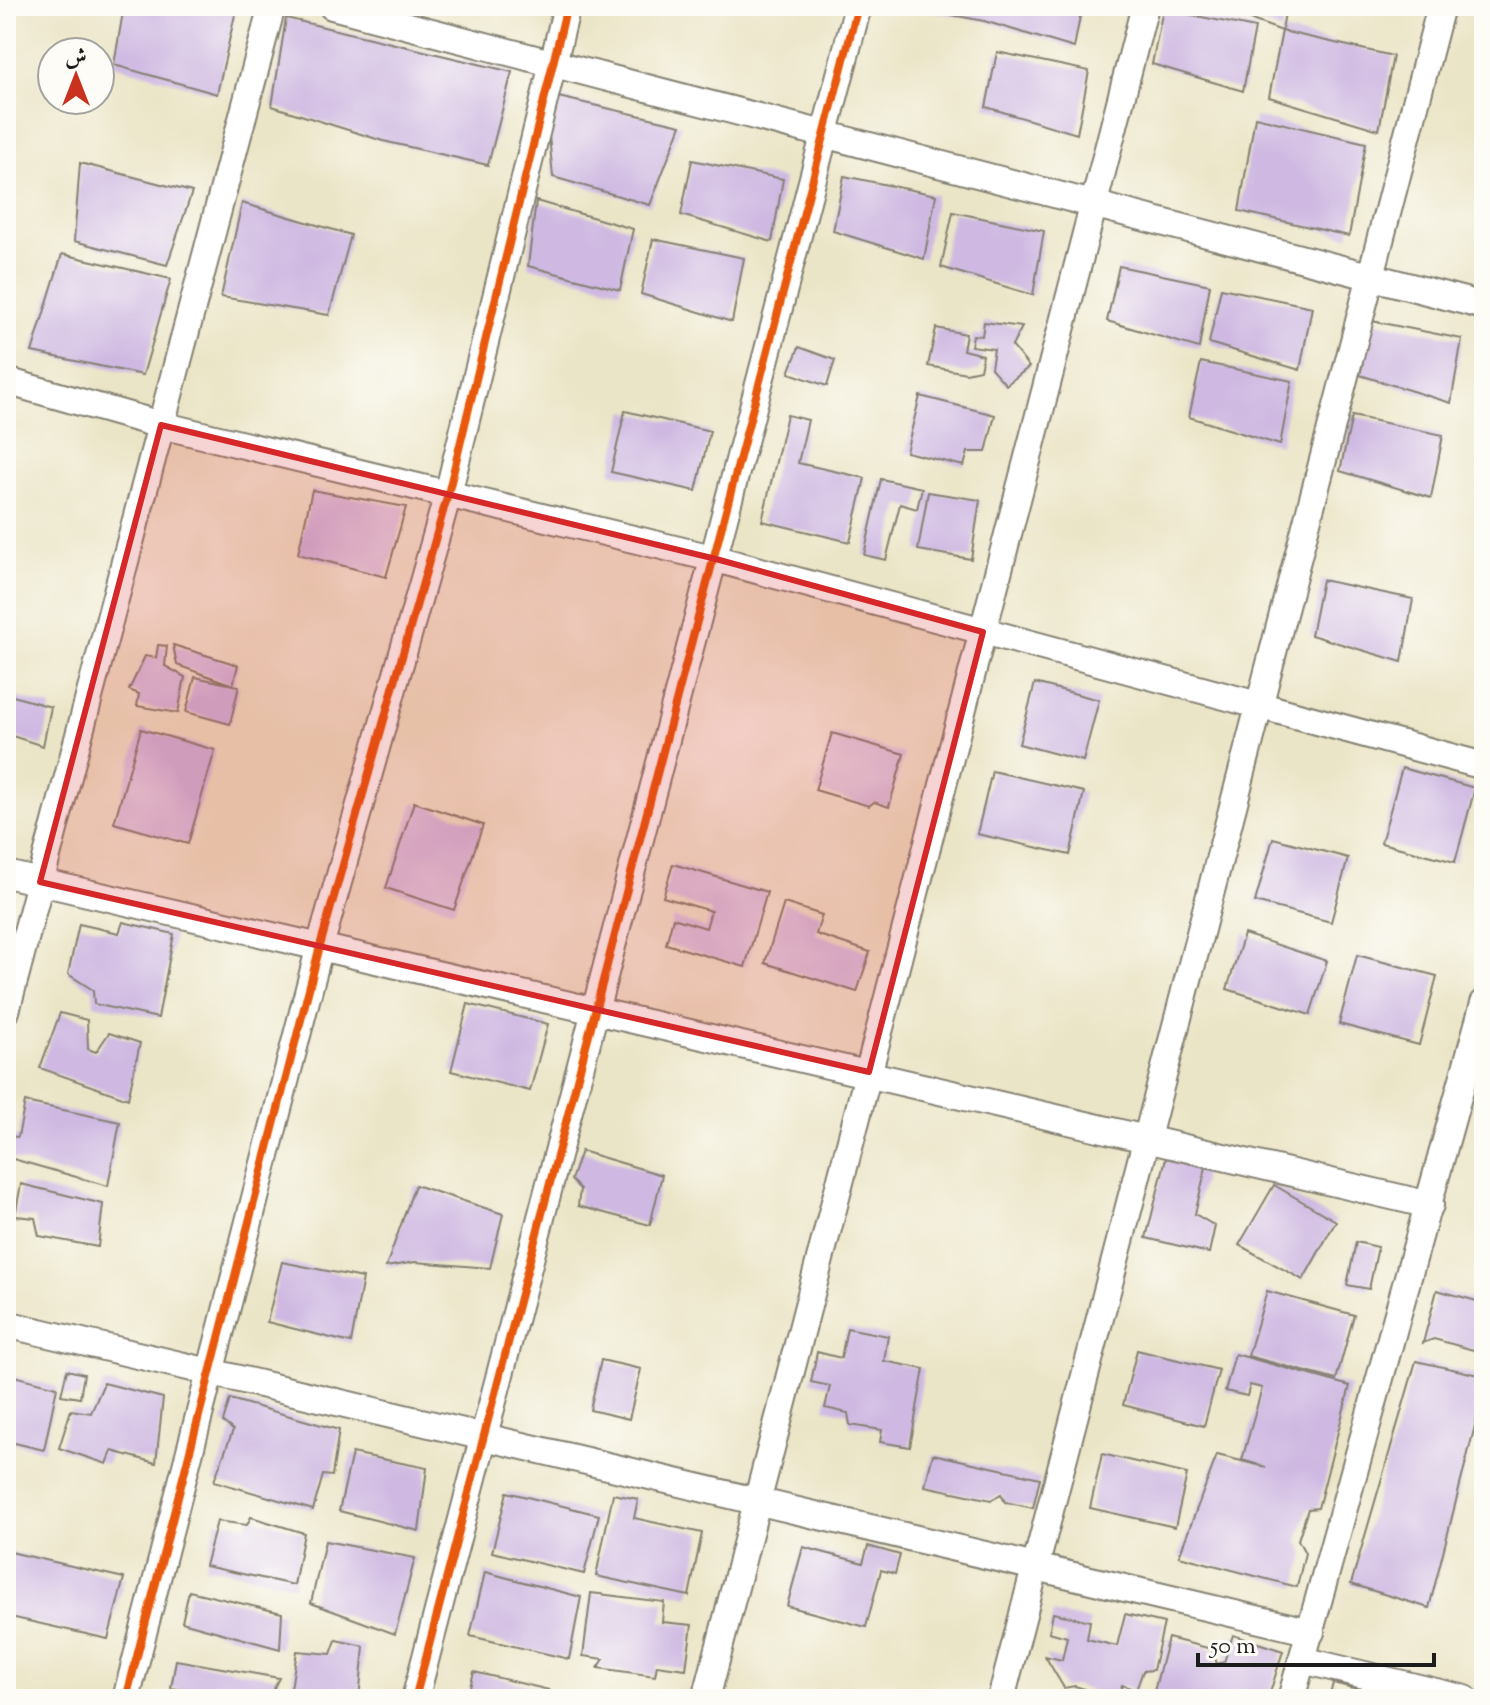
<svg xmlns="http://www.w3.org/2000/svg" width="1490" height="1705" viewBox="0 0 1490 1705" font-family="'Sorts Mill Goudy',Amiri,serif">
	<rect width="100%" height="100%" fill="#fdfcf7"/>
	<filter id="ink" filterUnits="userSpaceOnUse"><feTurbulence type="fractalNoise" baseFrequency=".0125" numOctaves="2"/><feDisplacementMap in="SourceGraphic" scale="16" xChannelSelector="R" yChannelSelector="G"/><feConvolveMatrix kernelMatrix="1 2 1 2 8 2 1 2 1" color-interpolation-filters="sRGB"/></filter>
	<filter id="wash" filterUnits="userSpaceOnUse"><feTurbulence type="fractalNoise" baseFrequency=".006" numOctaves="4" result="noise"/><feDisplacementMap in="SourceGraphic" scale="32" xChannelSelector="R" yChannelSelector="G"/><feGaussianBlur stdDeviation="1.8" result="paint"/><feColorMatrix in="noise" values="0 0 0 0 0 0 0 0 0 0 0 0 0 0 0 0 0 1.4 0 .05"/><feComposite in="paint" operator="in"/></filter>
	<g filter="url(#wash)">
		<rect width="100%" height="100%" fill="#ebe5c7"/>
		<g id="blocks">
			<g fill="#cfb9e2">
				<polygon points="124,6 237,6 217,94 114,65"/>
				<polygon points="903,6 1082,6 1074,48 984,21"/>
				<polygon points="1213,6 1286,6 1282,31"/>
				<polygon points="1163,9 1255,28 1243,91 1152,64"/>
				<polygon points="286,18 512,72 488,165 383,141 272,106"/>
				<polygon points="1282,31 1393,56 1379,130 1269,97"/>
				<polygon points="997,52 1089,71 1077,134 986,107"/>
				<polygon points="545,94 681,125 650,205 553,177"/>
				<polygon points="1255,117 1366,143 1349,236 1239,211"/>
				<polygon points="692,160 783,179 772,242 681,215"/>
				<polygon points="80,163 192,192 167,265 74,241"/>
				<polygon points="844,176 936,195 924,259 833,231"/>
				<polygon points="536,201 633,229 620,290 528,266"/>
				<polygon points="242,203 351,235 329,315 221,297"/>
				<polygon points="953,212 1044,231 1033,295 941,267"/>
				<polygon points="653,239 744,258 732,322 641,294"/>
				<polygon points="62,254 171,279 143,375 32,352"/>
				<polygon points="1119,266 1210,285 1199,348 1107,321"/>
				<polygon points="1221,288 1312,307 1300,370 1209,343"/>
				<polygon points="1372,321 1462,339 1451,403 1360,375"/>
				<polygon points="984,322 1022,327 1012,346 1029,367 1006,385 991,368 994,349 971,346 973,335 982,336"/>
				<polygon points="936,328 966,334 963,350 983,355 980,370 966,373 928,366"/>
				<polygon points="799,347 835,360 827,386 789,373"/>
				<polygon points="1201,362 1292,381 1280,445 1189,417"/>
				<polygon points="920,396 995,415 986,452 968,452 964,466 906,452"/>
				<polygon points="625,411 710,431 696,491 611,472"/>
				<polygon points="787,415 808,420 798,463 865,478 850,542 762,521"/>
				<polygon points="1352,416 1443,435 1431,498 1340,471"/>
				<polygon points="881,479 922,488 917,509 900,504 886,560 864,555"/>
				<polygon points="312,490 406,507 386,577 298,554"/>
				<polygon points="928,492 980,500 971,559 918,550"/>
				<polygon points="1322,580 1413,599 1402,662 1311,635"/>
				<polygon points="158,645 167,646 165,666 185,677 178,713 137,706 139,694 129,690 145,656 156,658"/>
				<polygon points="173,645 238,665 233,685 239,686 230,724 186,712 195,677 233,685 177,665"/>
				<polygon points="1035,683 1099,700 1083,761 1019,744"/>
				<polygon points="6,694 51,707 43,746 6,734"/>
				<polygon points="141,729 215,750 188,844 114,823"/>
				<polygon points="832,733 904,754 889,807 874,802 869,806 815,790"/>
				<polygon points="1402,768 1475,788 1455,862 1381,843"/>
				<polygon points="992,771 1084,792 1070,855 977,834"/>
				<polygon points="414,802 483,825 454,910 386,888"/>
				<polygon points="1273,838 1348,858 1331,922 1255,902"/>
				<polygon points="673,864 767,892 745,967 666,944 673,918 706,928 711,911 663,897"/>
				<polygon points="784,903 822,915 816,934 870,952 857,992 765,963"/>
				<polygon points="123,922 174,934 158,1018 94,1004 93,990 68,974 79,924 119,933"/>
				<polygon points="1244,934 1327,961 1310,1015 1227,989"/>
				<polygon points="1357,955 1437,976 1419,1045 1339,1024"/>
				<polygon points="468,1004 548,1024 530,1091 451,1071"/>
				<polygon points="60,1013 87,1020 88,1049 96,1052 109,1033 140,1043 128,1099 40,1068"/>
				<polygon points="25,1102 120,1122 108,1186 6,1157 6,1136 18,1137"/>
				<polygon points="581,1151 662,1175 650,1225 578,1206 580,1189 571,1180"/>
				<polygon points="1166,1158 1206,1167 1195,1214 1215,1226 1209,1253 1146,1238"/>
				<polygon points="21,1184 103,1204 98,1247 39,1236 35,1218 15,1216"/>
				<polygon points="415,1185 503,1214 490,1268 415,1262 386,1267"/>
				<polygon points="1274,1185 1336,1221 1303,1280 1239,1245"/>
				<polygon points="1356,1242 1378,1247 1369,1289 1347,1285"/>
				<polygon points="282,1262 363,1278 351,1343 267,1322"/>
				<polygon points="1437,1290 1484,1303 1484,1353 1434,1339 1423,1343"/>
				<polygon points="1267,1291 1354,1315 1336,1380 1248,1356"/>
				<polygon points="847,1328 888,1336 884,1361 924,1369 910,1447 880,1442 882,1430 850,1425 848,1413 825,1408 830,1386 811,1382 817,1352 841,1358"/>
				<polygon points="1137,1350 1219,1370 1204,1426 1123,1405"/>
				<polygon points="1235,1354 1350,1386 1318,1508 1308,1509 1298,1540 1305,1553 1297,1587 1179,1556 1217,1455 1266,1467 1242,1460 1262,1388 1250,1385 1247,1396 1225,1391"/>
				<polygon points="601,1360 641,1369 629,1419 590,1410"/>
				<polygon points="1416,1361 1484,1376 1484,1390 1429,1608 1351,1584"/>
				<polygon points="67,1370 84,1374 80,1398 61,1395"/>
				<polygon points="6,1374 57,1387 44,1450 6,1441"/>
				<polygon points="104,1383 163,1398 156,1463 112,1451 107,1464 59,1448 71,1410 91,1413"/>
				<polygon points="230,1399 339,1430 332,1476 323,1475 313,1510 214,1481 233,1430 223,1422"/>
				<polygon points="352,1453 427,1468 419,1531 339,1511"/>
				<polygon points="933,1454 1040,1478 1033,1508 1005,1502 1001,1494 991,1500 925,1486"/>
				<polygon points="1102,1454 1187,1474 1175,1527 1090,1508"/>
				<polygon points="507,1492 599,1515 584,1574 492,1552"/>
				<polygon points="613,1494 638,1499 634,1518 702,1533 689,1596 596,1576"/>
				<polygon points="251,1517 304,1533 294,1585 205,1566 217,1521 247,1525"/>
				<polygon points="325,1541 415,1558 395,1634 311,1603"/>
				<polygon points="868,1546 900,1555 895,1574 881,1570 866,1627 787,1606 803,1547 863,1563"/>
				<polygon points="6,1551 124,1578 108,1639 6,1616"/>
				<polygon points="485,1572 581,1597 569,1659 470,1636"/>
				<polygon points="189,1591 282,1613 280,1649 182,1622"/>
				<polygon points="591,1593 664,1602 662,1622 692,1625 686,1669 657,1665 655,1676 598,1668 604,1659 583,1656"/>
				<polygon points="1053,1613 1090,1621 1087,1639 1117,1646 1125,1614 1164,1623 1153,1670 1143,1671 1136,1690 1122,1685 1117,1699 1075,1686 1064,1688 1045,1656 1062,1660 1067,1637 1049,1632"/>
				<polygon points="1233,1635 1283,1651 1268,1699 1152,1699 1168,1638 1212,1649 1217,1664 1224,1662"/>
				<polygon points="336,1640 364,1646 359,1699 306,1699 290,1695 297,1651 331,1654"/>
				<polygon points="176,1660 279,1678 268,1699 234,1699 171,1688"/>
				<polygon points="474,1672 549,1690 547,1699 467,1699"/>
				<polygon points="1333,1683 1393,1698 1393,1699 1329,1699"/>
			</g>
		</g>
	</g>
	<g filter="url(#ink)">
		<use href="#blocks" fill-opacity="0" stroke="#848072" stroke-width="2"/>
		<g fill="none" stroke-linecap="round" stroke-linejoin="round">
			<g stroke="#848072" stroke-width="30">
				<g id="minor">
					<polyline points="332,6 1484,306"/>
					<polyline points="6,381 161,425 716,559 1484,766"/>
					<polyline points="6,874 1430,1205"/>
					<polyline points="6,1011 272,6"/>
					<polyline points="6,1324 1311,1632"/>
					<polyline points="1302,1660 1465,1699"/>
					<polyline points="126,1699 320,946 448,494 567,6"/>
					<polyline points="415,1699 858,6"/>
					<polyline points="706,1699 1145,6"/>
					<polyline points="1001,1699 1441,6"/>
					<polyline points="1291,1699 1484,1003"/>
				</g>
			</g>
			<use href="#minor" stroke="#fff" stroke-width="26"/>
			<g stroke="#fdfcf7" stroke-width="13">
				<g id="cycleway">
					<polyline points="126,1699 320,946 448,494 567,6"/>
					<polyline points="415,1699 858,6"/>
				</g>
			</g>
			<use href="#cycleway" stroke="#e8590c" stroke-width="8"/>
		</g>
	</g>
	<path fill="#d62828" fill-opacity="0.2" stroke="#d62828" stroke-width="6" stroke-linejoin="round" d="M161,425l555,134 267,73 -114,440 -829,-190z"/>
	<rect width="1490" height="1705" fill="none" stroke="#fdfcf7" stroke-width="32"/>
	<g transform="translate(76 76)"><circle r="38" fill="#fdfcf7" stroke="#a3a29f" stroke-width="2"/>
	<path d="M0-6L14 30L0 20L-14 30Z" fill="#c8321e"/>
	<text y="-12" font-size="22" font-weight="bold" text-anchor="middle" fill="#1c1c1c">ش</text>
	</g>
	<path d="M1198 1653v12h236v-12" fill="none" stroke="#1c1c1c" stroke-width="4"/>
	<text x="1210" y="1653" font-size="24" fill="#1c1c1c" stroke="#fdfcf7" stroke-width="6" paint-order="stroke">50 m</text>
</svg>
